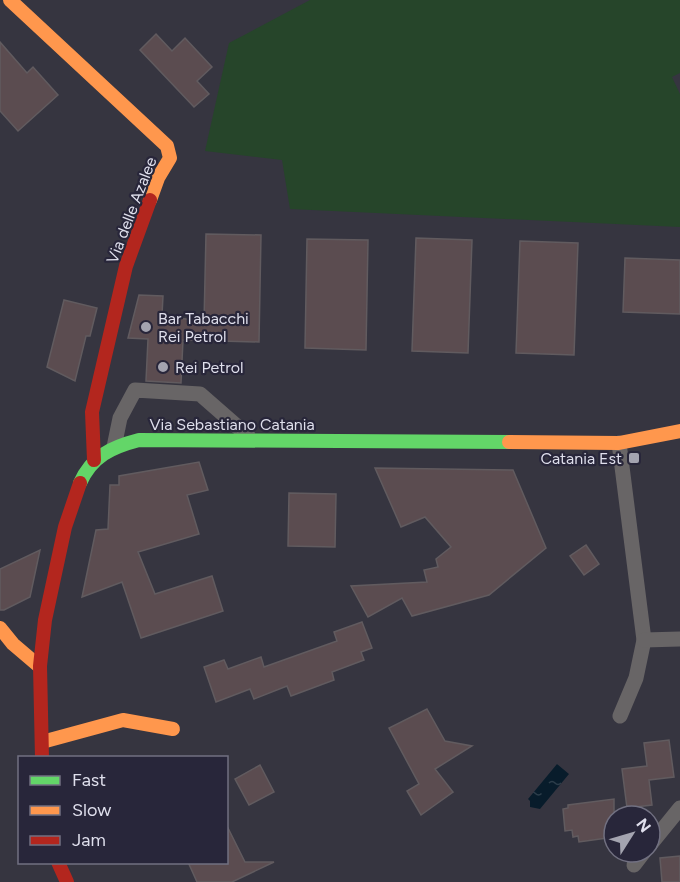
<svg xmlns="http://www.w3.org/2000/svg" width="680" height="882" viewBox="0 0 680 882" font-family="Figtree,sans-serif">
	<defs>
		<pattern id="water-ripples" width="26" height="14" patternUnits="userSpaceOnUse" patternTransform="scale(1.5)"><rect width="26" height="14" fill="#081c2b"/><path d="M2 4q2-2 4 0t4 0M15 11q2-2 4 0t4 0" fill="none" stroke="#2c3d4a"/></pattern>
	</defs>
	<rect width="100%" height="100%" fill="#363540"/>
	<polygon fill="#26452a" points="310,0 680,0 680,73 672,77 680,94 680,227 290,209 282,160 205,151 229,43"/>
	<polygon fill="url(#water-ripples)" points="557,764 569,774 540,809 530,807 530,801 528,799"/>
	<g fill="#5b4c50" stroke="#615b5f" stroke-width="1.5">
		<polygon points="156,34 172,51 185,38 212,67 197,81 209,94 194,107 140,50"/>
		<polygon points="0,42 27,73 33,67 58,95 18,131 0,111"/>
		<polygon points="206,234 261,235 259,342 183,340 181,383 146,381 148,339 128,338 139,295 163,296 162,315 204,322"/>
		<polygon points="416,238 472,240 468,353 412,351"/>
		<polygon points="307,239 368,240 366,350 305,348"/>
		<polygon points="520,241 578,243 574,355 516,353"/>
		<polygon points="625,258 680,260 680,314 623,312"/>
		<polygon points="64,300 97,308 90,336 86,336 75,381 47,367"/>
		<polygon points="199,462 208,490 187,495 199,534 138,552 155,594 212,576 223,611 141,638 122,582 82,597 96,530 108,529 110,485 119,485 119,476"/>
		<polygon points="375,468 513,470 546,548 489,595 412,616 402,598 368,617 351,586 427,582 424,570 438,567 436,559 451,547 425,517 401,527"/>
		<polygon points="289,493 336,494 335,547 288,546"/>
		<polygon points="586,545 599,564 584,575 570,556"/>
		<polygon points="40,550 30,597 4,610 0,610 0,569"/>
		<polygon points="362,622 372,648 361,652 364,660 332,672 334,680 291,696 287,686 254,699 250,689 216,702 204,667 224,660 228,669 261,657 264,667 337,641 334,632"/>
		<polygon points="427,709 445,741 472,746 435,769 453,792 421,815 407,791 419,784 389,728"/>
		<polygon points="669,740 674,777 649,780 652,805 627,808 622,769 647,766 644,743"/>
		<polygon points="260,765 274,792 249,805 235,779"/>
		<polygon points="614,799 614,837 579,842 578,836 573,837 572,830 565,831 563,809 568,808 568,805"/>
		<polygon points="226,824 245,862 274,862 232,882 197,882 188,862 226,862"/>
		<polygon points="680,856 680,882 662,882 660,858"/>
	</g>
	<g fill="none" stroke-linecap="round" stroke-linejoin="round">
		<g stroke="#686566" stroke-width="15">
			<polyline points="619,443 644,640 636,678 620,716"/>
			<polyline points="114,447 120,418 135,390 200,394 248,436"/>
			<polyline points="644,640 680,639"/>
			<polyline points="650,845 680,808"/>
			<polyline points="634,865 644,852"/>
		</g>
		<path stroke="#63d668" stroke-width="14" d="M80,483c12,-27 32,-36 59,-43l370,2"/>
		<g stroke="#ff974d" stroke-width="14">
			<polyline points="10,0 167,146 170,158 158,178 150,200"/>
			<polyline points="509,442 619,443 680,431"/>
			<polyline points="0,628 13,644 40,667"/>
			<polyline points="42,742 123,720 173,729"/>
		</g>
		<g stroke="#b3261e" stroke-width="14">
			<polyline points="94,460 92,412 126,266 150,200"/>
			<polyline points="42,758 40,666 45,620 65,527 80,483"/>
			<polyline points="58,862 67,882"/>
		</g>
	</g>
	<g fill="#a4a4b0" stroke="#28263a" stroke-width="2">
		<circle cx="146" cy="327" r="6"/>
		<circle cx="163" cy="367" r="6"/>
		<rect x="628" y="452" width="12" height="12" rx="3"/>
	</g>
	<g text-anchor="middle" stroke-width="4.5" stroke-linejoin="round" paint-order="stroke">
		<g font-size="16" fill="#dfdfec" stroke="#28263a">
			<text transform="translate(131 210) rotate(-69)" y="6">Via delle Azalee</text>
			<text x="232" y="430">Via Sebastiano Catania</text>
		</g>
		<g font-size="16" fill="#dfdfec" stroke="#28263a" text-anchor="start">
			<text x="158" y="324">Bar Tabacchi<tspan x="158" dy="18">Rei Petrol</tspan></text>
			<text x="175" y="373">Rei Petrol</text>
			<text x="622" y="464" text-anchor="end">Catania Est</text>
		</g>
	</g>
	<rect x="18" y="756" width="210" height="108" fill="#28263a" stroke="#717081" stroke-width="1.5"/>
	<rect x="30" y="776" width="30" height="9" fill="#63d668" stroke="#717081" stroke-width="1.5"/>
	<text x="72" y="786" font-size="18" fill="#dfdfec">Fast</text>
	<rect x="30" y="806" width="30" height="9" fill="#ff974d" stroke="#717081" stroke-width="1.5"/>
	<text x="72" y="816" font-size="18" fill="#dfdfec">Slow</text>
	<rect x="30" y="836" width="30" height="9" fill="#b3261e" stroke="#717081" stroke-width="1.5"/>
	<text x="72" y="846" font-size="18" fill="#dfdfec">Jam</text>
	<g transform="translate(632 834) rotate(53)"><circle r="28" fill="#28263a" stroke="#717081" stroke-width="1.5"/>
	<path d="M0-4.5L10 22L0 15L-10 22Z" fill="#a4a4b0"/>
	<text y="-9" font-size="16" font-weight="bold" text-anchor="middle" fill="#dfdfec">N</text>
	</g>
</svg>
